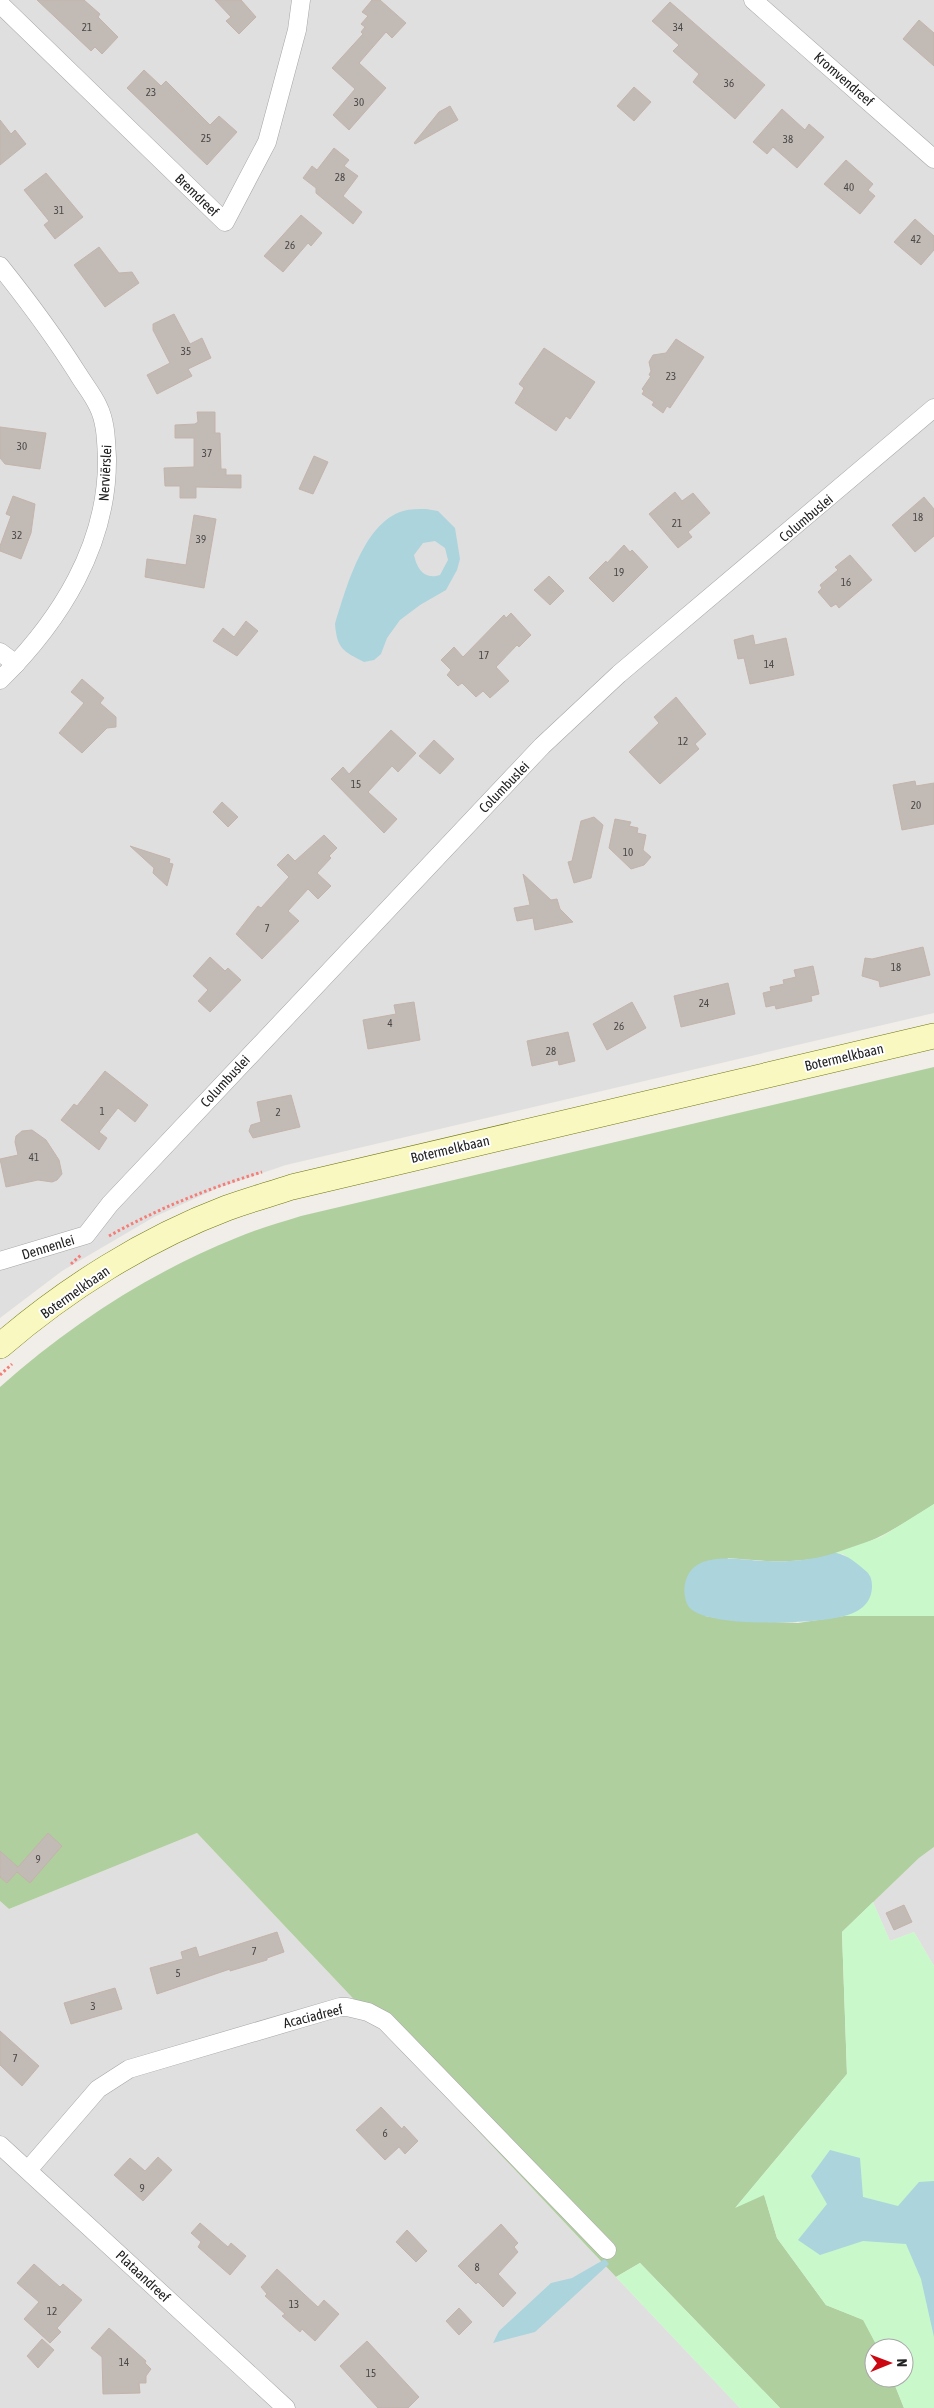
<svg xmlns="http://www.w3.org/2000/svg" width="934" height="2408" viewBox="0 0 934 2408" font-family="'Asap Condensed',sans-serif">
	<rect width="100%" height="100%" fill="#f1eee9"/>
	<g fill="#e0dfdf">
		<polygon points="0,0 934,0 934,1013 286,1165 218,1188 154,1217 62,1271 0,1318"/>
		<polygon points="197,1833 616,2277 740,2408 0,2408 0,1901 9,1909"/>
		<polygon points="934,1847 934,1966 914,1932 890,1941 873,1902 919,1858"/>
	</g>
	<path fill="#b0cf9f" d="M934,1067v437c-34,23 -70,44 -110,53 -32,7 -64,4 -96,1l-23,58 24,4 69,3 46,-7h90v231l-15,11 -77,74 5,142 -111,133 28,-13 13,44 49,67 38,15 14,28h-4v30h18l12,30h-124l-140,-145 -24,14 -419,-444 -188,76 -9,-8v-514c70,-62 149,-114 236,-149 21,-9 43,-15 65,-22z"/>
	<g fill="#c9f8ca">
		<polygon points="934,1504 934,1616 844,1616 862,1608 870,1575 843,1554 835,1553 881,1537"/>
		<polygon points="873,1902 890,1941 914,1932 934,1966 934,2408 904,2408 892,2378 904,2378 904,2348 878,2348 863,2320 826,2305 777,2238 764,2195 735,2208 847,2074 842,1932"/>
		<polygon points="640,2263 780,2408 740,2408 616,2277"/>
	</g>
	<g fill="#abd4dd" fill-rule="evenodd">
		<path d="M426,509l12,2 17,17 5,31 -3,11 -11,20 -26,15 -20,15 -13,18 -6,16 -7,6 -10,2c-21,-11 -27,-13 -29,-38 11,-35 28,-101 68,-113 7,-2 16,-2 23,-2zM435,541l10,7 3,12 -8,15c-16,5 -23,-6 -26,-20l9,-12z"/>
		<path d="M835,1553c12,1 24,12 32,19 4,4 5,9 5,14 0,17 -12,26 -28,30 -28,8 -132,12 -153,-7 -7,-6 -8,-21 -5,-29 10,-32 57,-19 82,-19 22,1 46,-1 67,-8z"/>
		<polygon points="830,2150 860,2158 863,2197 898,2206 919,2182 934,2181 934,2337 921,2279 906,2244 863,2241 820,2255 798,2240 827,2204 811,2176"/>
		<polygon points="605,2259 609,2264 535,2332 493,2343 499,2331 551,2283 572,2278"/>
	</g>
	<g fill="#c2bab5" stroke="#c3b4ab">
		<polygon points="37,0 84,0 100,14 98,17 118,37 102,54 95,47 91,51"/>
		<polygon points="215,0 241,0 256,17 239,34 226,21 231,17"/>
		<polygon points="372,0 380,0 406,23 392,38 386,32 359,63 386,88 349,130 333,115 355,89 332,68 363,34 361,32 365,27 361,24 368,16 362,12"/>
		<polygon points="670,2 765,85 735,119 693,82 699,74 673,51 679,45 652,21"/>
		<polygon points="919,20 934,33 934,66 903,39"/>
		<polygon points="144,70 161,86 166,81 210,125 219,116 237,132 207,165 127,88"/>
		<polygon points="634,87 651,102 634,121 617,106"/>
		<polygon points="450,106 458,120 415,144 414,143 439,112"/>
		<polygon points="782,109 805,130 809,124 824,137 797,168 773,147 767,154 753,142"/>
		<polygon points="0,120 11,134 15,130 26,144 0,165"/>
		<polygon points="334,148 349,160 344,166 358,176 343,196 362,212 353,224 316,193 316,188 303,178 312,166 317,170"/>
		<polygon points="846,160 873,184 868,190 875,196 860,214 824,184"/>
		<polygon points="46,173 83,217 55,239 44,225 49,221 24,190"/>
		<polygon points="301,215 322,233 311,246 308,243 283,272 264,256"/>
		<polygon points="915,219 934,236 934,250 921,265 894,242"/>
		<polygon points="99,247 119,273 132,272 139,283 105,307 74,265"/>
		<polygon points="174,314 190,344 202,338 211,358 188,369 192,376 157,394 147,375 170,363 153,330 153,324"/>
		<polygon points="676,339 704,357 670,408 667,406 663,413 652,405 654,402 642,394 644,391 642,389 651,376 649,375 651,371 649,362 653,355 666,353"/>
		<polygon points="544,348 595,382 570,419 566,416 556,431 515,403 524,388 519,384"/>
		<polygon points="197,412 215,412 215,433 220,433 221,469 226,469 226,475 241,475 241,488 196,487 196,498 180,498 180,486 165,486 164,468 194,467 194,438 175,438 175,425 195,424 198,422"/>
		<polygon points="0,427 46,433 40,469 5,464 0,458"/>
		<polygon points="314,456 328,462 313,494 299,489"/>
		<polygon points="675,492 682,501 693,493 710,513 688,532 692,537 678,548 649,514"/>
		<polygon points="13,496 35,504 31,533 21,559 0,551 0,546 11,516 6,514"/>
		<polygon points="924,497 934,509 934,536 915,552 892,525"/>
		<polygon points="194,515 216,519 204,588 145,577 147,559 186,565"/>
		<polygon points="624,545 630,552 632,550 648,567 613,602 589,578 606,561 607,563"/>
		<polygon points="850,555 872,580 839,608 836,604 831,607 818,592 822,588 820,585 838,570 835,567"/>
		<polygon points="549,576 564,591 550,605 534,590"/>
		<polygon points="511,613 531,635 519,647 517,645 496,667 509,681 490,698 483,691 476,697 462,683 458,686 447,675 451,670 441,660 454,647 463,657 504,615 506,618"/>
		<polygon points="246,621 258,631 237,656 213,641 223,628 234,637"/>
		<polygon points="753,635 755,645 786,638 794,675 750,684 744,658 738,659 734,640"/>
		<polygon points="82,679 104,698 100,703 116,717 116,727 107,728 82,753 59,733 84,703 71,692"/>
		<polygon points="676,697 706,734 695,744 699,749 660,784 629,752 659,723 654,717"/>
		<polygon points="391,730 416,753 398,772 392,766 368,792 397,819 384,833 331,779 343,767 349,774"/>
		<polygon points="434,740 454,759 440,774 419,756"/>
		<polygon points="915,781 916,786 934,783 934,824 902,830 893,785"/>
		<polygon points="222,802 238,817 228,827 213,812"/>
		<polygon points="594,817 603,825 591,878 574,883 568,862 572,861 581,821"/>
		<polygon points="615,819 631,822 629,826 638,828 637,833 646,835 643,850 651,857 644,865 631,869 609,848"/>
		<polygon points="324,835 337,848 329,856 331,858 317,873 331,886 318,899 308,889 288,911 299,921 262,959 236,934 258,906 261,908 289,877 277,865 288,854 295,861"/>
		<polygon points="130,846 170,859 169,863 173,864 167,886 153,873 154,868"/>
		<polygon points="523,874 551,900 557,899 560,909 573,922 535,930 533,918 517,921 514,908 530,905"/>
		<polygon points="923,947 930,975 880,987 879,981 862,976 865,958 872,959"/>
		<polygon points="210,957 225,971 228,968 241,980 210,1012 198,1001 208,990 193,976"/>
		<polygon points="813,966 819,994 811,996 812,1001 776,1009 775,1005 766,1007 763,993 771,991 770,987 784,984 783,980 796,977 794,970"/>
		<polygon points="728,983 735,1014 681,1027 674,996"/>
		<polygon points="414,1002 420,1040 368,1049 363,1020 396,1014 394,1005"/>
		<polygon points="632,1002 646,1028 607,1050 593,1024"/>
		<polygon points="568,1032 575,1061 559,1065 558,1060 532,1066 527,1041"/>
		<polygon points="105,1071 148,1105 135,1122 118,1108 99,1132 107,1138 99,1150 61,1120 74,1104 77,1106"/>
		<polygon points="291,1095 300,1127 253,1138 249,1131 251,1125 261,1122 257,1102"/>
		<polygon points="32,1130 46,1140 59,1160 62,1174 57,1180 52,1182 38,1180 6,1187 0,1159 18,1155 15,1142 16,1136 22,1131"/>
		<polygon points="48,1833 62,1846 30,1883 17,1872 7,1883 0,1877 0,1851 18,1867"/>
		<polygon points="904,1905 912,1922 894,1930 886,1913"/>
		<polygon points="277,1932 284,1952 267,1958 267,1960 230,1971 230,1969 157,1994 150,1968 183,1959 181,1952 196,1947 199,1957"/>
		<polygon points="115,1988 122,2009 71,2024 64,2003"/>
		<polygon points="0,2031 39,2066 22,2086 0,2065"/>
		<polygon points="381,2107 402,2129 404,2126 418,2141 405,2154 399,2147 385,2160 356,2130"/>
		<polygon points="158,2157 172,2170 143,2201 114,2175 130,2158 145,2171"/>
		<polygon points="200,2223 228,2247 231,2243 246,2256 230,2275 198,2247 201,2242 191,2233"/>
		<polygon points="501,2224 518,2243 514,2247 518,2252 498,2274 516,2293 503,2307 478,2282 476,2284 458,2266"/>
		<polygon points="407,2230 427,2251 416,2262 396,2242"/>
		<polygon points="34,2264 60,2287 63,2284 82,2300 57,2328 61,2332 50,2343 24,2319 39,2302 17,2283"/>
		<polygon points="277,2269 318,2307 324,2300 339,2314 315,2341 302,2329 300,2332 282,2316 285,2314 265,2296 267,2294 261,2287"/>
		<polygon points="459,2308 472,2322 459,2335 446,2321"/>
		<polygon points="109,2328 146,2361 145,2363 151,2369 146,2376 146,2383 139,2383 140,2393 103,2394 102,2357 91,2348"/>
		<polygon points="42,2339 54,2350 38,2368 27,2356"/>
		<polygon points="367,2341 419,2397 408,2408 378,2408 340,2366"/>
	</g>
	<g fill="none" stroke-linecap="round" stroke-linejoin="round">
		<g stroke="#a6a6a6" stroke-width="19">
			<g id="street">
				<polyline points="753,0 934,159"/>
				<polyline points="0,4 225,222 267,142 297,30 301,0"/>
				<path d="M0,266c28,35 54,70 78,108 6,10 15,21 20,32 8,16 8,34 9,52 1,87 -47,163 -107,222"/>
				<polyline points="0,652 16,664"/>
				<polyline points="0,1261 86,1235 110,1204 542,746 619,674 934,408"/>
				<polyline points="0,2145 286,2408"/>
				<polyline points="28,2170 98,2089 129,2069 340,2007 347,2007 368,2012 385,2021 607,2250"/>
			</g>
		</g>
		<g stroke="#717809" stroke-width="26">
			<path id="secondary" d="M0,1346c66,-57 145,-107 227,-138 22,-8 44,-14 65,-21l642,-151"/>
		</g>
		<g stroke="#f57d76" stroke-width="3" stroke-dasharray="2.5 2.5" stroke-linecap="butt">
			<path d="M109,1236c48,-27 100,-48 153,-64"/>
			<polyline points="71,1264 81,1255"/>
			<polyline points="0,1375 12,1364"/>
		</g>
		<use href="#street" stroke="#fff" stroke-width="18"/>
		<use href="#secondary" stroke="#f8f8c0" stroke-width="25"/>
	</g>
	<g text-anchor="middle" stroke-width="4" stroke-linejoin="round" paint-order="stroke">
		<g font-size="11" fill="#4a4847">
			<text x="87" y="31">21</text>
			<text x="678" y="31">34</text>
			<text x="729" y="87">36</text>
			<text x="151" y="96">23</text>
			<text x="359" y="106">30</text>
			<text x="206" y="142">25</text>
			<text x="788" y="143">38</text>
			<text x="340" y="181">28</text>
			<text x="849" y="191">40</text>
			<text x="59" y="214">31</text>
			<text x="916" y="243">42</text>
			<text x="290" y="249">26</text>
			<text x="186" y="355">35</text>
			<text x="671" y="380">23</text>
			<text x="22" y="450">30</text>
			<text x="207" y="457">37</text>
			<text x="918" y="521">18</text>
			<text x="677" y="527">21</text>
			<text x="17" y="539">32</text>
			<text x="201" y="543">39</text>
			<text x="619" y="576">19</text>
			<text x="846" y="586">16</text>
			<text x="484" y="659">17</text>
			<text x="769" y="668">14</text>
			<text x="683" y="745">12</text>
			<text x="356" y="788">15</text>
			<text x="916" y="809">20</text>
			<text x="628" y="856">10</text>
			<text x="267" y="932">7</text>
			<text x="896" y="971">18</text>
			<text x="704" y="1007">24</text>
			<text x="390" y="1027">4</text>
			<text x="619" y="1030">26</text>
			<text x="551" y="1055">28</text>
			<text x="102" y="1115">1</text>
			<text x="278" y="1116">2</text>
			<text x="34" y="1161">41</text>
			<text x="38" y="1863">9</text>
			<text x="254" y="1955">7</text>
			<text x="178" y="1977">5</text>
			<text x="93" y="2010">3</text>
			<text x="15" y="2062">7</text>
			<text x="385" y="2137">6</text>
			<text x="142" y="2192">9</text>
			<text x="477" y="2271">8</text>
			<text x="294" y="2308">13</text>
			<text x="52" y="2315">12</text>
			<text x="124" y="2366">14</text>
			<text x="371" y="2377">15</text>
		</g>
		<g font-size="14" fill="#222" stroke="#fff">
			<text transform="translate(844 79) rotate(41)" y="5">Kromvendreef</text>
			<text transform="translate(197 195) rotate(44)" y="5">Bremdreef</text>
			<text transform="translate(105 473) rotate(-87)" y="5">Nerviërslei</text>
			<text transform="translate(806 518) rotate(-40)" y="5">Columbuslei</text>
			<text transform="translate(504 787) rotate(-46)" y="5">Columbuslei</text>
			<text transform="translate(844 1057) rotate(-13)" y="5">Botermelkbaan</text>
			<text transform="translate(225 1081) rotate(-47)" y="5">Columbuslei</text>
			<text transform="translate(450 1149) rotate(-13)" y="5">Botermelkbaan</text>
			<text transform="translate(48 1247) rotate(-17)" y="5">Dennenlei</text>
			<text transform="translate(75 1292) rotate(-35)" y="5">Botermelkbaan</text>
			<text transform="translate(313 2016) rotate(-14)" y="5">Acaciadreef</text>
			<text transform="translate(143 2276) rotate(43)" y="5">Plataandreef</text>
		</g>
	</g>
	<g transform="translate(889 2363) rotate(89)"><circle r="24" fill="#ffffff" stroke="#a7a7a7"/>
	<path d="M0-4L9 19L0 12L-9 19Z" fill="#cb0812"/>
	<text y="-8" font-size="14" font-weight="bold" text-anchor="middle" fill="#222222">N</text>
	</g>
</svg>
